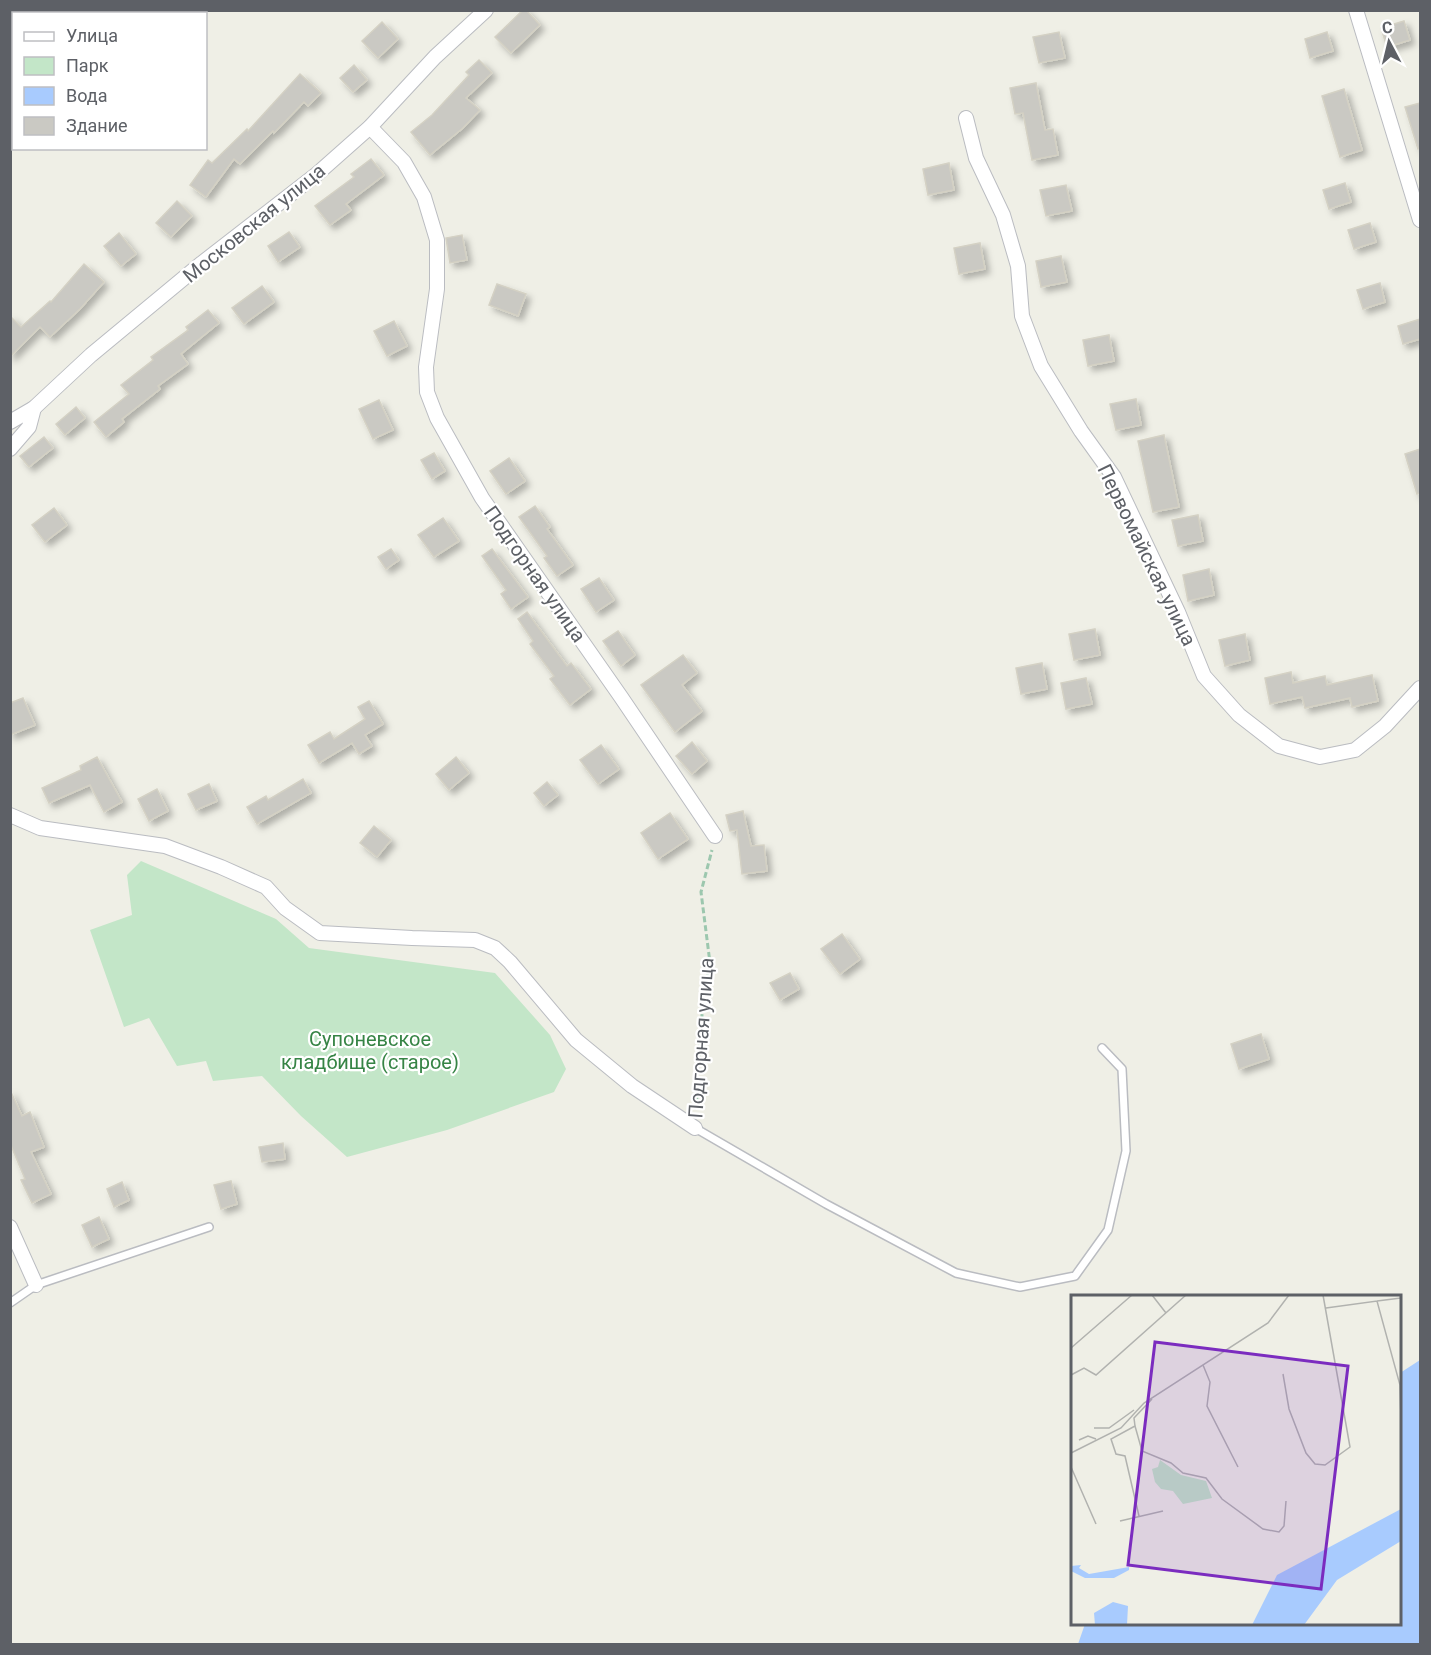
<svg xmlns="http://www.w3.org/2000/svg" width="1431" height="1655" viewBox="0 0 1431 1655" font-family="Roboto,sans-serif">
	<defs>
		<filter id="shadow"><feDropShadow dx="4.5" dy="4.5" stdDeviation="3" flood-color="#0004"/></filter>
	</defs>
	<rect width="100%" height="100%" fill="#efefe6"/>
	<polygon fill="#c3e6c8" points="141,861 276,919 309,948 495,973 550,1035 566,1069 554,1092 447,1130 347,1157 301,1116 262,1076 213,1081 206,1061 177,1066 149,1018 124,1027 90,930 132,915 127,875"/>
	<polygon fill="#a8cbfe" points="1420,1360 1420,1644 1078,1644 1085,1624 1400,1624 1400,1373"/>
	<g fill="#cac9c3" stroke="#d4d1c4" stroke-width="1.5" filter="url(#shadow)">
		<polygon points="523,10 526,10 540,25 511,53 495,37"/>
		<polygon points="1404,21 1410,40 1387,47 1381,28"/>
		<polygon points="382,22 398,39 378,58 362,41"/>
		<polygon points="1059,32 1065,58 1039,63 1033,37"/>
		<polygon points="1327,32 1333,51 1310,58 1305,39"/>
		<polygon points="479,60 492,73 466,98 480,110 463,128 430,155 411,132 432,115 469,75 466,72"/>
		<polygon points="354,65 367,80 353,92 340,78"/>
		<polygon points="300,74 321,93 308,106 304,102 274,133 273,131 240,164 234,159 206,197 190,185 208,160 212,163 247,129 248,131"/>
		<polygon points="1036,83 1045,130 1053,129 1058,155 1032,160 1023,113 1015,114 1010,88"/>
		<polygon points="1344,89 1362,150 1340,157 1322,96"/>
		<polygon points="1420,103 1420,148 1418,149 1405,107"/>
		<polygon points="371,159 384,175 346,204 351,210 330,225 315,206 354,177 351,174"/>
		<polygon points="949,163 954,190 928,195 923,169"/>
		<polygon points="1345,183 1351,202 1329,209 1323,190"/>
		<polygon points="1066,185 1072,211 1046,216 1040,190"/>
		<polygon points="177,201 192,216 171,237 156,223"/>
		<polygon points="1370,223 1376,242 1354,249 1348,230"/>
		<polygon points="289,232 300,247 278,262 268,246"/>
		<polygon points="119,233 136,254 121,266 104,246"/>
		<polygon points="462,235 467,260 450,263 446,238"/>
		<polygon points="980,243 985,269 959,274 954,248"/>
		<polygon points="1061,256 1067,282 1041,287 1036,261"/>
		<polygon points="84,264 104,282 80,309 50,337 40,327 10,357 10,316 21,327 50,301 51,302"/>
		<polygon points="1380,283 1385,302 1363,309 1357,290"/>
		<polygon points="497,284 526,294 518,316 489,305"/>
		<polygon points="262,286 274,302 244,324 232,308"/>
		<polygon points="208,310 219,323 181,354 188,364 158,386 160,389 122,419 124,422 106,437 94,422 129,394 121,385 153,360 151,357 188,330 186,327"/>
		<polygon points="1420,319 1420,339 1403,344 1398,326"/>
		<polygon points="394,321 407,346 387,356 374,331"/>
		<polygon points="1109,335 1114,361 1088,366 1083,340"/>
		<polygon points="1136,399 1141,425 1116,430 1110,404"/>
		<polygon points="379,400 393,430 373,439 359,409"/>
		<polygon points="76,407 85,418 65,435 56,424"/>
		<polygon points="1164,435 1179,507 1153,512 1138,441"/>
		<polygon points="44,437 53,448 29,467 20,456"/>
		<polygon points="1420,449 1420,493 1417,494 1405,454"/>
		<polygon points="434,453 445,471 432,479 421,460"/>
		<polygon points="509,458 525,481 506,494 490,471"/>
		<polygon points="535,506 550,527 547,529 573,565 557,576 544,558 547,556 519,517"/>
		<polygon points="54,508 67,525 45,542 32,525"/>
		<polygon points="1198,515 1203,541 1178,546 1172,520"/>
		<polygon points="443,518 459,541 434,557 418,535"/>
		<polygon points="391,549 399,560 386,569 378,557"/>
		<polygon points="492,549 528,597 511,609 501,594 506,590 482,556"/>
		<polygon points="1209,569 1214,595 1188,601 1183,575"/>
		<polygon points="599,578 614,600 596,612 581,589"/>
		<polygon points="527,612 567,666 571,663 591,689 570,705 550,679 554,676 530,644 533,641 518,619"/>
		<polygon points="1095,629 1100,655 1074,660 1069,634"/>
		<polygon points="618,631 635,655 621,666 603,641"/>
		<polygon points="1245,634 1250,660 1225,666 1219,640"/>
		<polygon points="683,655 697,673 682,685 702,711 675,732 641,685"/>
		<polygon points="1042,663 1047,689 1021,694 1016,668"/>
		<polygon points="1291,672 1293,683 1325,676 1327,685 1372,675 1378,701 1352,707 1350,698 1305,708 1302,697 1270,704 1265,678"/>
		<polygon points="1086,678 1092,704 1066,709 1061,683"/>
		<polygon points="23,698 35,725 10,735 10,703"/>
		<polygon points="369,701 383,724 365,735 372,746 359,754 352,743 319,763 308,745 330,732 334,739 365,719 358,707"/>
		<polygon points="692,742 707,761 692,774 676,756"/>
		<polygon points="601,745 619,769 598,784 580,760"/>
		<polygon points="97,757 122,802 104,812 90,785 49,803 42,788 81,770 80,766"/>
		<polygon points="456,757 469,773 449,790 436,774"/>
		<polygon points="303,779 311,793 257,824 247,807 266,796 268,800"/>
		<polygon points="547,782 558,795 544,806 534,793"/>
		<polygon points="209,784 217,801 196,810 188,794"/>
		<polygon points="157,789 168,811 149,821 138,799"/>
		<polygon points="743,811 751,846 764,845 767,871 742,874 737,830 730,831 726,815"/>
		<polygon points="670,813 688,839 658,859 641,833"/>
		<polygon points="374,826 391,840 377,857 360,843"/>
		<polygon points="842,934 860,959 840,974 821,949"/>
		<polygon points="790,973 799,989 780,1000 770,983"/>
		<polygon points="1261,1034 1269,1059 1239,1069 1231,1044"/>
		<polygon points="10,1090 22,1116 30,1112 44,1147 31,1152 51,1194 32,1203 21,1180 25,1179 10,1143"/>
		<polygon points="283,1143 285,1159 262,1162 259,1147"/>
		<polygon points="231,1181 237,1204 221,1209 214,1185"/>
		<polygon points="122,1182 129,1200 114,1207 107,1189"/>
		<polygon points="99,1217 109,1239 92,1247 82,1225"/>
	</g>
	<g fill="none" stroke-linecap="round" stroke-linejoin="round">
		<g stroke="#babcc1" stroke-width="10">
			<g id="service">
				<polyline points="695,1128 826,1204 956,1273 1020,1287 1075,1276 1108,1230 1126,1151 1122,1069 1102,1048"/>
				<polyline points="10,1303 36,1285 209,1227"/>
			</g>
		</g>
		<g stroke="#babcc1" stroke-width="16">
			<g id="minor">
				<polyline points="1356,10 1420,220"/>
				<polyline points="966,118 976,158 1003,215 1018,266 1022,316 1041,366 1081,431 1114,477 1178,612 1204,676 1239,715 1279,746 1320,757 1355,750 1385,726 1420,688"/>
				<polyline points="370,127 404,162 424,197 437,240 437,289 426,367 427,392 437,418 482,498 621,697 715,836"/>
				<polyline points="10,422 34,408 91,355 202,263 317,174 370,127 435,57 486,10"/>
				<polyline points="10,449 29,427 34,408"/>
				<polyline points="10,815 40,828 165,846 221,867 266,887 285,908 320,933 412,938 475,940 495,948 510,962 576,1040 632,1086 695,1128"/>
				<polyline points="10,1227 36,1285"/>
			</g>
		</g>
		<polyline stroke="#9cc7ae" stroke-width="3" stroke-dasharray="6 3" stroke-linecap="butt" points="696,1110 703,999 710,963 701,892 712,850"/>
		<use href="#service" stroke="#fff" stroke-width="7"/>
		<use href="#minor" stroke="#fff" stroke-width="14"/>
	</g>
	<g text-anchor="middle" stroke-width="4.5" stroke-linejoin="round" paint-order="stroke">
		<g font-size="20" fill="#5d6066" stroke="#fff">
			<text transform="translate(254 223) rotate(-39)" y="7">Московская улица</text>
			<text transform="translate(1147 555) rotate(64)" y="7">Первомайская улица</text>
			<text transform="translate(535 574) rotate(55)" y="7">Подгорная улица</text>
			<text transform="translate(701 1038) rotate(-86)" y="7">Подгорная улица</text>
		</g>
		<g font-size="20" fill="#368445" stroke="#fff">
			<text x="370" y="1046">Супоневское<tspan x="370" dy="23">кладбище (старое)</tspan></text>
		</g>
	</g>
	<g transform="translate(1071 1295)">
		<rect width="330" height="330" fill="#efefe6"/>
		<path d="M89,165l21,15 25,6 6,17 -29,6 -10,-13 -12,-2 -6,-7 -3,-13 6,-2z" fill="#c3e6c8"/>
		<path d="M330,214v32l-64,39 -33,45h-52l25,-50zM10,270l-2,3 10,6 40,-7v3l-15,8h-29l-14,-7v-5zM42,307l15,4 -1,19h-32l-1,-12z" fill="#a8cbfe"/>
		<path fill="none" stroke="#b1b2af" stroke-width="1.5" d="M81,0l14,18M306,6l24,-3M255,13l51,-7 23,84 1,34M0,53l61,-53M132,70l7,17 -3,24 31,61M212,79l6,35 17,44 9,11 10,1 25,-18 -27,-152M0,80l13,-7 12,7 90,-80M64,131l7,25 29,12 12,10 23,5 16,21 41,30 16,3 5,-6 2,-25M23,133h15l25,-18M8,145l9,-4 8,3M0,158l50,-25 23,-25 124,-80 21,-28M0,172l25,57M68,221l-14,-60 -9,-2 -5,-15 24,-13 -1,-8 18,-19M49,226l43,-10"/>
		<path fill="#7b2cbf" fill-opacity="0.15" stroke="#7b2cbf" stroke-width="3" d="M84,47l193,24 -27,223 -193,-24z"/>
		<rect width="330" height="330" fill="none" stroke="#5d6066" stroke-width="3"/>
	</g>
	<rect width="1431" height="1655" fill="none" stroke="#5d6066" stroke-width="24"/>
	<rect x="12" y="12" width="195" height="138" fill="#ffffff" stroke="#bebfc2" stroke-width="1.5"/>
	<rect x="24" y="32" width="30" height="9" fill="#ffffff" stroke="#bebfc2" stroke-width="1.5"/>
	<text x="66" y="42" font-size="18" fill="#5d6066">Улица</text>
	<rect x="24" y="57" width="30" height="18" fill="#c3e6c8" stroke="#bebfc2" stroke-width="1.5"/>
	<text x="66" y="72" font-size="18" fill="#5d6066">Парк</text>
	<rect x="24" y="87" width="30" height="18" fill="#a8cbfe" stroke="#bebfc2" stroke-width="1.5"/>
	<text x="66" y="102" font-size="18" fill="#5d6066">Вода</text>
	<rect x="24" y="117" width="30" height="18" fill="#cac9c3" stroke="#bebfc2" stroke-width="1.5"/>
	<text x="66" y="132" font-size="18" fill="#5d6066">Здание</text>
	<g transform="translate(1389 42) rotate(353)" stroke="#ffffff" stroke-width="4.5" paint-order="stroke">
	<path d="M0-4.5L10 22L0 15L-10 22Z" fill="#5d6066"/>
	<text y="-9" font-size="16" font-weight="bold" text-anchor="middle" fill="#5d6066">С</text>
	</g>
</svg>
